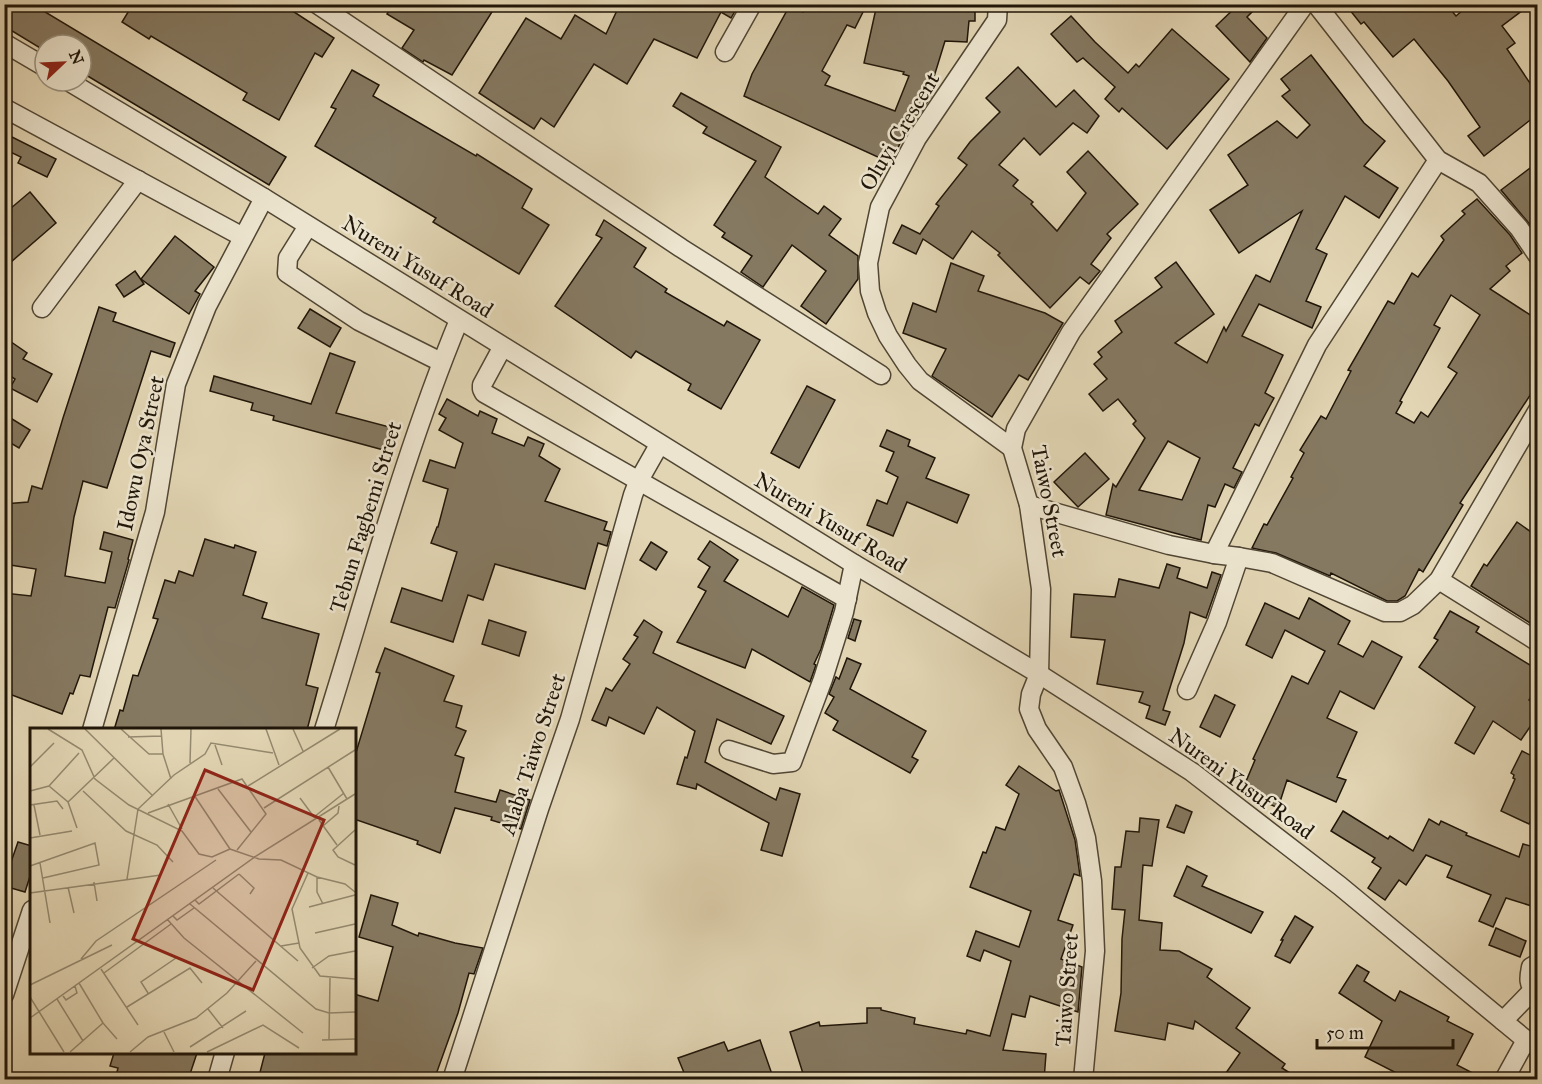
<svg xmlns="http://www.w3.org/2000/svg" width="1542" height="1084" viewBox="0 0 1542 1084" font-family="'IM FELL Great Primer',serif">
	<rect width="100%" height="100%" fill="#e2d5b3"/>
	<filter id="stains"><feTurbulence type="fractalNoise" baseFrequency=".00333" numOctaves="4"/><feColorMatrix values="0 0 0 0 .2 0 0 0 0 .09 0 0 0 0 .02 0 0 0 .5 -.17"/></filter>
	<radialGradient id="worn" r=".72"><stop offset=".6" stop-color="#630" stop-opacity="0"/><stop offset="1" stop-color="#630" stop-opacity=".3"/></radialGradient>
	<g fill="#857961" stroke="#201609" stroke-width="1.5" fill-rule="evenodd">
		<polygon points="4,4 32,4 286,157 269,185 81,72 81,45 45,45 45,51 4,26"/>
		<polygon points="133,4 282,4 334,38 322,57 315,53 279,120 243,100 247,93 151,36 149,39 122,22"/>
		<polygon points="393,4 497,4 452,75 424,60 423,62 402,48 414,30 387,14"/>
		<polygon points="620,4 739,4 731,18 721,12 697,58 654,39 627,84 594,64 554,127 541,118 534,129 479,93 526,18 561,39 575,15 606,34"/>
		<polygon points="806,4 867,4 855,28 847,25 822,71 830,76 825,85 895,111 909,76 903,74 904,72 864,63 877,4 975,4 975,21 969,21 967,42 945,41 929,93 932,94 930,98 903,140 902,139 891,163 744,96 752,74 790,5 803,12"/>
		<polygon points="1239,4 1260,4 1247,17 1267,38 1250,62 1216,26"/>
		<polygon points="1345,4 1446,4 1456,16 1470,4 1531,4 1502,26 1515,43 1507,49 1538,95 1538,114 1484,156 1468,136 1480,127 1448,81 1414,39 1393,57 1364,22 1361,24"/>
		<polygon points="1071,16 1095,42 1128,73 1136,64 1139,67 1172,29 1229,79 1167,149 1122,108 1119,112 1105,99 1115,87 1083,58 1077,62 1051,34"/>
		<path d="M1311,55l53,68 21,18 -21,25 34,22 -19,30 -34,-22 -29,53 11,5 -21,47 15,6 -9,21 -53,-24 -17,32 41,19 -18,38 9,5 -15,28 -4,-2 -22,44 9,4 -8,16 -9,-4 -10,23 -7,-2 -7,35 -95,-25 7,-31 3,3 29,-49 -12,-14 3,-3 -18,-22 -15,12 -14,-17 18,-15 -13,-15 8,-7 -4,-5 24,-20 -7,-11 47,-34 -7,-9 21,-16 38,52 -39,29 32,20 17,-36 2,4 30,-56 14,7 32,-71 -63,42 -29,-43 38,-25 -20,-30 49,-34 20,17 13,-13 -28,-29 8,-6 -9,-11zM1168,441l32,17 -18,42 -43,-10z"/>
		<polygon points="1018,67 1056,107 1074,90 1099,116 1087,133 1073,123 1040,155 1024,138 999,165 1018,180 1013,186 1033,202 1031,204 1057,231 1086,193 1067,172 1088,151 1138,204 1107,234 1111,238 1091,264 1100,271 1089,284 1080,277 1050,308 998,255 1000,253 972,231 953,259 923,239 916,254 893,243 902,225 920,234 939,206 936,204 967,165 958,158 970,142 1000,112 986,98"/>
		<polygon points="352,70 379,85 373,96 476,156 477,154 532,189 522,208 549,225 519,274 433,222 436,218 315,146 336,109 331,107"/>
		<polygon points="681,93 781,147 765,177 818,214 824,206 841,219 829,235 858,256 858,279 826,324 801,306 826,271 792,245 763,287 741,272 752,256 722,237 725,233 714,225 756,161 703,133 707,127 673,106"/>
		<polygon points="4,133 56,159 47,177 18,163 21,157 4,149"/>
		<polygon points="1538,162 1538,235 1527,221 1501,190"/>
		<polygon points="30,192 56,223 4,268 4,214"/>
		<path d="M1477,199l33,36 12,18 -16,13 4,5 -20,18 48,31v63l-78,120 3,2 -40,67 -4,-3 -14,27 -8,5h-10l-56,-28 -1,3 -54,-23 -24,-5 12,-24 3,1 26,-47 -2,-1 13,-24 -4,-3 21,-34 5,3 25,-48 -3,-1 40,-69 6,3 18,-31 6,4 26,-37 -3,-4 24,-22 -3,-3zM1451,295l29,20 -32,52 9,6 -29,44 -7,-5 -7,11 -18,-10 6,-11 -2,-1 40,-73 -6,-3z"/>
		<polygon points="604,220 646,248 634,267 667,289 665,292 724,326 727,321 760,340 721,409 688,390 691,384 636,351 631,358 555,306 602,238 596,235"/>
		<polygon points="175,236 214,267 195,291 200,294 189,314 141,279"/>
		<polygon points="951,263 984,276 978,291 1045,313 1063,323 1028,380 1019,375 992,417 932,376 946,349 903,333 913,303 936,312"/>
		<polygon points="135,271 144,284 124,297 116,285"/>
		<polygon points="99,307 116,313 113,321 175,343 170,357 151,351 107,488 83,481 74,517 65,576 105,583 112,552 100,549 104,532 133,540 128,559 129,560 115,608 108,607 90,677 80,675 73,694 70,693 62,714 4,692 4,593 31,596 36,569 4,564 4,504 28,502 32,486 42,489 63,418"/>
		<polygon points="310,309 341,328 330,347 298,328"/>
		<polygon points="4,337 27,353 23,359 52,374 37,402 10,388 15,379 4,372"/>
		<polygon points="330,353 355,362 336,413 397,429 391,452 273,420 274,416 251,410 253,403 210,391 214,376 311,404"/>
		<polygon points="807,386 835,400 799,468 771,453"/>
		<polygon points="447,399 478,416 480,411 497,419 492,433 524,446 528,437 544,444 539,456 560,469 545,501 607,522 604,530 611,532 607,546 598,543 585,589 495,564 483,600 468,595 453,642 391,622 402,588 442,601 457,552 431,543 437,527 438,527 448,489 423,481 430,460 455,468 463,443 439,430 446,418 439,414"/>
		<polygon points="4,414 30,430 19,448 4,439"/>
		<polygon points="887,430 910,440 908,446 935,458 926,478 969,495 957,523 907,502 893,536 867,525 877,500 887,504 898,477 886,471 894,452 880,446"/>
		<polygon points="1085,453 1109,479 1078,507 1054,482"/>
		<polygon points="1517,522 1538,537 1538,628 1471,586 1484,564 1487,566"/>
		<polygon points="205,539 234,548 235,545 256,552 243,595 267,603 262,618 319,634 306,685 318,688 307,730 114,730 120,710 123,711 133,675 138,676 158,619 153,618 165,580 175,583 179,571 193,576"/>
		<polygon points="710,541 738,560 724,581 788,617 802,587 834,605 821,649 814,664 816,665 810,682 752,649 745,668 677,642 706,591 698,587 710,567 698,559"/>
		<polygon points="651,542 667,552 656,570 640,560"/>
		<polygon points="1167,564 1180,568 1177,578 1207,588 1212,572 1221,575 1206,618 1190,612 1184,643 1163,710 1170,712 1165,725 1146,718 1150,706 1139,702 1143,692 1097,684 1105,640 1071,637 1074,594 1115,597 1119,579 1159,588"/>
		<polygon points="1309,598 1350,621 1338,644 1363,657 1372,641 1402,657 1374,709 1340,691 1327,718 1357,732 1337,777 1346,780 1336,802 1287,780 1278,808 1242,791 1255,760 1253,759 1292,676 1308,684 1325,651 1285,630 1272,658 1246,645 1265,603 1299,619"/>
		<polygon points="1450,611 1479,627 1476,632 1538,670 1538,685 1529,700 1538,705 1538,715 1521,740 1493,721 1474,754 1455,743 1475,707 1419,667 1438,640 1434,638"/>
		<polygon points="854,619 861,621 855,641 848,638"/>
		<polygon points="489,620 526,632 519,656 482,644"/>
		<polygon points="644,620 662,632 653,653 784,716 771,744 717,719 705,762 776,800 780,788 800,794 782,856 761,850 769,823 697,784 696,789 677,784 685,757 687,758 695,731 657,707 644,734 609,717 606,726 592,720 606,688 612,691 630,664 623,659 638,637 634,635"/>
		<polygon points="385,648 454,676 444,701 462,706 456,727 466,731 455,755 464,758 455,792 496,802 500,790 530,800 521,829 491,820 492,817 455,808 440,853 417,844 418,841 354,819 354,759 380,673 376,672"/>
		<polygon points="847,658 861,664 850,689 926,731 912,757 918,760 910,773 833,730 838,721 825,713 834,697 829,694 836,677 839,679"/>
		<polygon points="1215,695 1235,705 1220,737 1200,727"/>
		<polygon points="1522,751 1538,759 1538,805 1529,824 1501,811 1515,779 1513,778 1514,775 1511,773"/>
		<polygon points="1019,766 1056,791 1059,790 1075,840 1080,876 1074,874 1058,920 1073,925 1061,959 1082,967 1078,1012 1030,996 1025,1017 1012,1014 1003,1050 1046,1054 1044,1080 805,1080 790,1032 819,1022 820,1026 867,1023 867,1008 881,1008 881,1010 915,1018 914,1024 966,1034 967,1030 990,1036 1011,961 984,950 980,961 967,956 976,931 1019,947 1031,911 970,887 983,852 986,853 996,827 1005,830 1019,794 1006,785"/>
		<polygon points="1176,805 1192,812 1184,833 1167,827"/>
		<polygon points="1343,811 1388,839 1390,836 1413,851 1429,819 1439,825 1441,821 1467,833 1466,835 1519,857 1523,844 1538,848 1538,908 1506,898 1493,927 1479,921 1491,895 1447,877 1452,866 1426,855 1406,885 1399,880 1385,900 1368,888 1381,868 1372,862 1375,858 1331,831"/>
		<polygon points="1140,818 1159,820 1152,866 1143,865 1139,920 1162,923 1160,950 1179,951 1212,969 1207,977 1250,1008 1236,1028 1285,1064 1282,1068 1301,1080 1221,1080 1240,1053 1195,1021 1193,1029 1168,1023 1165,1040 1115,1031 1121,993 1122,939 1125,910 1112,909 1115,867 1121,867 1126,831 1139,832"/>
		<polygon points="18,842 32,846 32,870 25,892 4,886 4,864 10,865"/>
		<polygon points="1187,866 1207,876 1202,886 1263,912 1251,933 1174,896"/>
		<polygon points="371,895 398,903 392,925 418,936 419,933 455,943 483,948 474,974 469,973 458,1013 434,1080 258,1080 265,1053 354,1053 354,994 378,1001 393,947 359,937"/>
		<polygon points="1295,916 1313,927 1290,963 1275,956 1283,940 1281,940"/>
		<polygon points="1496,928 1526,941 1520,957 1489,945"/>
		<polygon points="1357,965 1369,972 1364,981 1395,1001 1400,991 1449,1017 1447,1021 1473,1034 1457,1065 1486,1080 1410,1080 1365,1057 1382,1021 1339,993"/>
		<polygon points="760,1040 774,1080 687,1080 678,1058 724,1042 728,1051"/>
		<polygon points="114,1053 197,1053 188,1080 115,1080 118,1068 110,1066"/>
	</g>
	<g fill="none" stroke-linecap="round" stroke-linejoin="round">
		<g stroke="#504634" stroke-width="21">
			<g id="minor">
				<polyline points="317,4 681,248 881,375"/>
				<polyline points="998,4 997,20 917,138 880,207 868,263 870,291 877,313 888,336 907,365 920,381 1012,448"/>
				<polyline points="1316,4 1438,160 1479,183 1519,228 1538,256"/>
				<polyline points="4,43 45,67"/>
				<polyline points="725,52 752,4"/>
				<polyline points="68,81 264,198 854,564 1039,674 1192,772 1340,886 1526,1040 1538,1047"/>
				<polyline points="4,108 243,237"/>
				<polyline points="308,226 288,258 287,273 359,321 441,362"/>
				<polyline points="42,308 138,180"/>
				<polyline points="502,348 482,385 482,389 484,393 847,599"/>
				<polyline points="1029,505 1169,545 1214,554 1239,557 1272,563 1385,612 1400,612 1413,605 1439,580 1538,410"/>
				<polyline points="1214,554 1317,345 1438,160"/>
				<polyline points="1439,580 1538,642"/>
				<polyline points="1187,690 1217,622 1239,557"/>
				<polyline points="92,730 155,512 176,384 207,306 264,198"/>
				<path d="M324,730c43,-137 80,-277 135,-410"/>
				<polyline points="729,750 773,764 792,762 823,679 844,612 854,564"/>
				<path d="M1538,963l-7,4c-2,10 -4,19 7,25"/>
				<polyline points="4,995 32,910"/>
				<polyline points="1503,1021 1533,990"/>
				<polyline points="217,1080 225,1052"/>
				<polyline points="452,1080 539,809 570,719 633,495 638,482 659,445"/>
				<polyline points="1083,1080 1095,951 1092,881 1086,838 1076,803 1063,767 1037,729 1029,709 1031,694 1039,674 1041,589 1029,505 1012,448 1016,429 1071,332 1305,4"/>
				<polyline points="1504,1080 1526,1040"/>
			</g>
		</g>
		<use href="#minor" stroke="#ece4ce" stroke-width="18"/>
	</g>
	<g text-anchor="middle" stroke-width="5" stroke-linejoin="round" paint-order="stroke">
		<g font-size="22" fill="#201609" stroke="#ece4ce">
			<text transform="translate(899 131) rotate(-59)" y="8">Oluyi Crescent</text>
			<text transform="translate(418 266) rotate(32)" y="8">Nureni Yusuf Road</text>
			<text transform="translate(140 453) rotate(-78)" y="8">Idowu Oya Street</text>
			<text transform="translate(1050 501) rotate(79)" y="8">Taiwo Street</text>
			<text transform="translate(365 517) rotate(-73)" y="8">Tebun Fagbemi Street</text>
			<text transform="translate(831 522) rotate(31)" y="8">Nureni Yusuf Road</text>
			<text transform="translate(532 754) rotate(-72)" y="8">Alaba Taiwo Street</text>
			<text transform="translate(1242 783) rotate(36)" y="8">Nureni Yusuf Road</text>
			<text transform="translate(1066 990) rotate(-86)" y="8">Taiwo Street</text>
		</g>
	</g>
	<g transform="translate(30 728)">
		<rect width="326" height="326" fill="#e2d5b3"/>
		<path fill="none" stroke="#94896f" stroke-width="1.5" d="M18,1l34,21 13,29 34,26 53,26 17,23 13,3 18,-8M55,1l68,67M91,1l28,25h14M131,1l2,25 8,25M236,1l13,36M263,1l10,22M98,9l34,-1M185,17l7,20M160,35l1,-34M0,39l24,-24M298,39l19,32M19,58l19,16 9,26M19,58l30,-33M218,58l92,-57M188,61l33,43M0,63l19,-5M53,63l43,40 31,14 16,17M164,67l36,54 29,10 22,1 36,17 28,7 10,8M270,70l14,19 30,-24M38,74l46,-44M138,76l14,25M0,77l27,-4 6,8M4,77l6,30M234,80l91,-58M118,85l94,-34 24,35 -29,36M289,92l18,25M293,98l15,-13 1,-7M325,102l-22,20 5,7 17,8M0,110l42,-7M10,135l10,60M0,138l65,-23 4,22 -56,13M278,145l-16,36 8,39 20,28 35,3M209,146l15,14 -4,6M287,149v15l6,12M97,151l11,-70 36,-34 31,-21 6,-11 62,10M64,154l3,19M38,159l6,26M183,160l85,73M0,165l131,-18M165,172l4,4 40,-30M160,176l126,105 13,4 26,-1M279,179l46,-12M143,188l4,4 17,-12M137,191l17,19 119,95M285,205l40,-9M251,218l18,-3M51,231l15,-18 120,-81M282,240l17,-12 26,-5M71,241l37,56M74,245l67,-49M49,255l24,40M0,257l82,-40M118,265l-7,-11 35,-24M33,268l3,4 11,-7 -2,-7M0,269l34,55M27,271l26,42M97,279l63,-39 12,15M178,281l15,19M0,290l226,-162 99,-62M134,304l10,20M299,311l1,-61M292,312l33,-1M160,319l56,-36M40,324l33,-29 14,16M100,324l18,-15 48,-19 31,-25 29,-32M177,324l56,-27 36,23"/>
		<path fill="#8f2418" fill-opacity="0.15" stroke="#8f2418" stroke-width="3" d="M175,42l119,50 -71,170 -120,-51z"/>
		<rect width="326" height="326" fill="none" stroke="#201609" stroke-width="3"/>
	</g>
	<rect width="1542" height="1084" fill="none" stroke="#e2d5b3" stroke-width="24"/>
	<rect x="6" y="6" width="1530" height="1072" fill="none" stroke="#201609" stroke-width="3"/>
	<rect x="12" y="12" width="1518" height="1060" fill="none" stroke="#201609" stroke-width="1.5"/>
	<g transform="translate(63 63) rotate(67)"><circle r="28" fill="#ece4ce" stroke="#9a927f" stroke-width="1.5"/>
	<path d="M0-4.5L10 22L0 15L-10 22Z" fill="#8f2418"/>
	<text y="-9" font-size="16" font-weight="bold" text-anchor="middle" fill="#201609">N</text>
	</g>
	<path d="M1317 1039v9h136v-9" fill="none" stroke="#201609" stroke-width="3"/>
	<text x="1326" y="1039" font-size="18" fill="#201609" stroke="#ece4ce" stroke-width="4.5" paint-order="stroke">50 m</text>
	<rect width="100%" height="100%" filter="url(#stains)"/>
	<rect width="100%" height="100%" fill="url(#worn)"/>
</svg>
